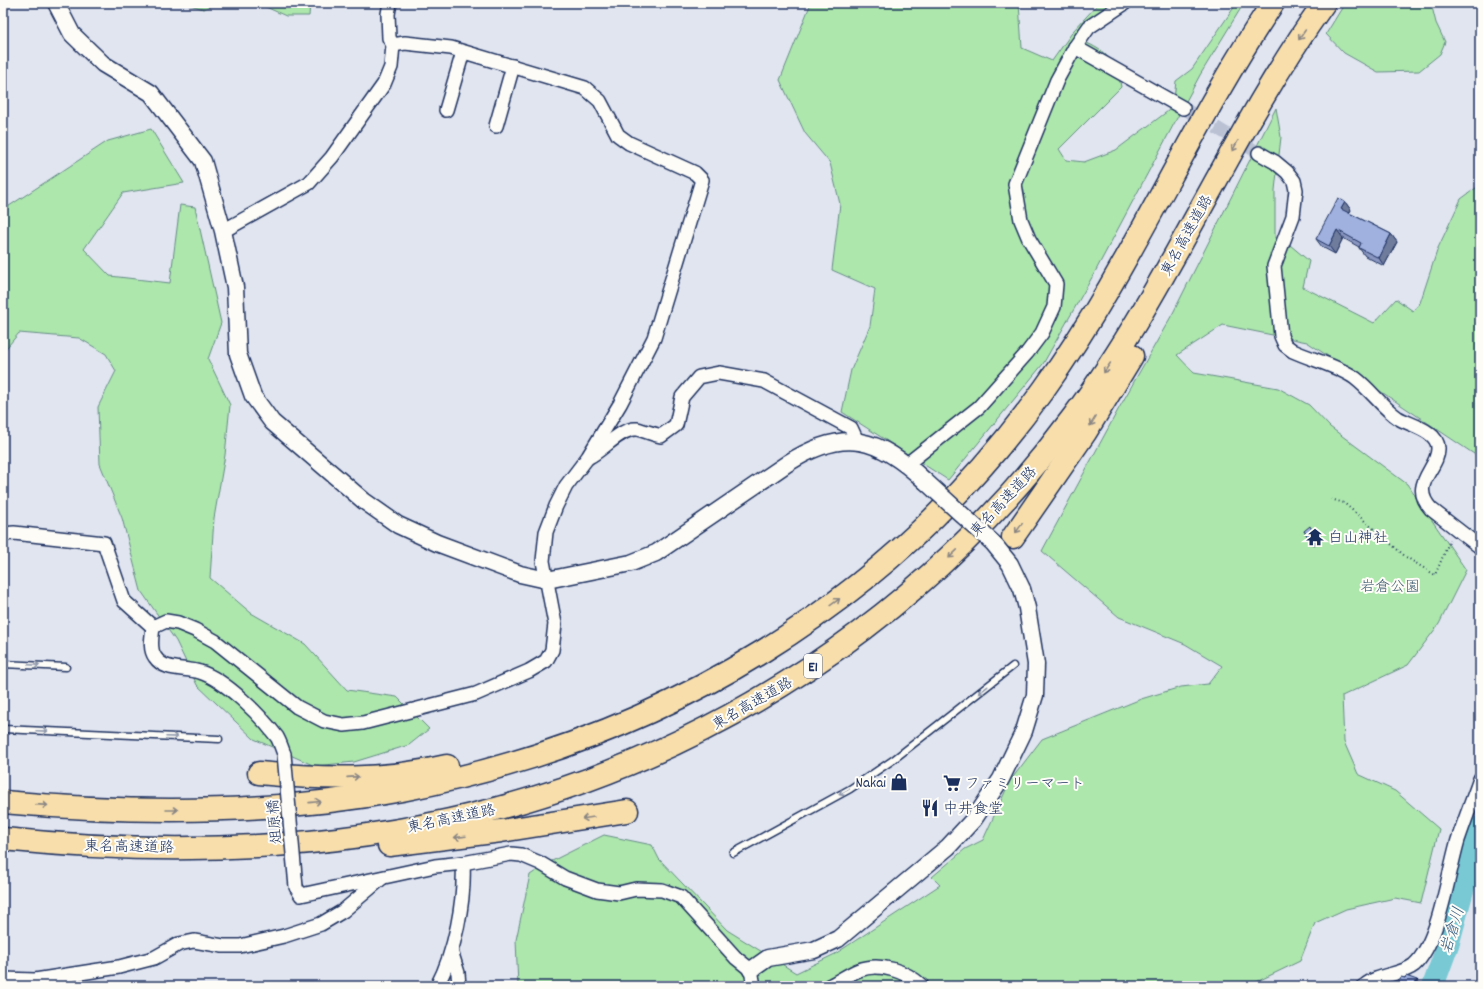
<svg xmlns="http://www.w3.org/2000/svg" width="1483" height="989" viewBox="0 0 1483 989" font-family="Dekko,'Klee One',sans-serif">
	<rect width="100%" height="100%" fill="#e1e5f0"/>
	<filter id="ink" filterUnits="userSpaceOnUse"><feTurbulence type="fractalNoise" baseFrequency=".025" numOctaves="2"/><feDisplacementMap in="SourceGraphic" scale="8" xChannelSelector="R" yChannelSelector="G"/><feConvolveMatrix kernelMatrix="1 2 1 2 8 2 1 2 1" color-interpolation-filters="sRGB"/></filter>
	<g filter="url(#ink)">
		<g fill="#ade7ac" stroke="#648b85">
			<polygon points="183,3 216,3 204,9"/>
			<polygon points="257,3 310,3 309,16 286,16"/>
			<path d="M811,3h208l3,45 30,13 22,-31 25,-27h16l-24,29 -4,11c22,10 30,21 34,44l-62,62 7,11 18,2 32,-12 52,-39 6,-12 2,-18 16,-12 45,-66h7l-44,72 -105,197 -52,92 -95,116 -106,-68 9,-42 19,-44 5,-37 -43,-19 8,-66 -10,-41 -25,-30 -25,-53z"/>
			<polygon points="1345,3 1431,3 1436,23 1445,42 1440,54 1419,71 1378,72 1344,53 1326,34"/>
			<polygon points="1276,108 1281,137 1275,190 1275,238 1290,245 1309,261 1303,287 1374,323 1396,299 1413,311 1420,303 1438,248 1461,199 1480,185 1480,458 1307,342 1223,325 1177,355 1194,373 1278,388 1309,405 1330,427 1407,484 1466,570 1439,624 1408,665 1342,696 1344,742 1358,774 1395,791 1439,829 1421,903 1395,898 1346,909 1315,923 1300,961 1248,986 518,986 516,940 530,875 548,863 604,835 652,845 659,859 727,930 796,973 835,954 940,885 932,877 965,849 983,840 1010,781 1042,739 1141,699 1181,687 1208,684 1222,666 1185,644 1119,617 1042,551 1118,410 1173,313"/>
			<polygon points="151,129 184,183 123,193 84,249 110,276 170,283 180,205 195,207 221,323 208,359 230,405 225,455 214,518 210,578 251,613 305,644 347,690 397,697 429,729 409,745 354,762 315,766 254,739 197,685 176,641 141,591 122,518 100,464 98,407 116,371 106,354 79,338 19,333 3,352 3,210 108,141"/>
		</g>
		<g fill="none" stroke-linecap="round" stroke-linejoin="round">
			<polyline stroke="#79c9d4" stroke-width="22" points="1433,986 1449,942 1480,827"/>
			<polyline stroke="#b9c1d3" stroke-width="13" stroke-dasharray="13 6" stroke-linecap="butt" points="1183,108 1259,153"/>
			<g stroke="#1b2f5e" stroke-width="9">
				<g id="service">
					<polyline points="3,664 66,667"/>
					<polyline points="3,729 219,739"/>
					<polyline points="733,853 850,789 893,760 1013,666"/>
				</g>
			</g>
			<g stroke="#1b2f5e" stroke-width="16">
				<g id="minor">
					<polyline points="1075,47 1183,108"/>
					<polyline points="446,110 463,52"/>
					<polyline points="496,126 513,66"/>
					<path d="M1259,153l16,9 12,10 7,9 2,9 -3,26 -19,50 7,70 4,9 8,6c20,9 45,15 62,27 16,12 27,29 43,40 12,7 40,13 40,30 1,21 -30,36 -7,61l49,38"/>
					<polyline points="223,231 309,183 332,157 384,84 391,67 393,45 389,38 388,14 390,3"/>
					<path d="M589,457c14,-7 33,-30 48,-28 8,2 16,5 24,7l15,-11 6,-28 17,-20 20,-4 45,8 87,47 6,13"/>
					<polyline points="907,464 979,407 1027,353 1042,333 1054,307 1056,284 1029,239 1021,220 1015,184 1057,80 1075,47 1089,27 1125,3"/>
					<polyline points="3,534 14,533 104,543 124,601 153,627"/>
					<path d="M284,754c-2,-5 -4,-12 -7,-17 -16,-21 -51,-57 -77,-65 -15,-5 -35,0 -45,-15 -6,-8 -3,-21 -2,-30l13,-6 12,2 17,7 20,11 82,66 27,14 20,4 19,-2 113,-29 53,-23 17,-10 6,-11 3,-26 -12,-63 3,-29 10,-26 10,-20 22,-29 32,-53 34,-66 48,-158 -7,-7 -66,-30 -11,-8 -18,-34 -15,-13 -134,-40 -46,-5 -12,2"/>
					<polyline points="296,887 301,895 435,866 463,863 511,854 521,855 540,863 565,878 597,890 619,893 636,889 662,890 681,897 736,958 751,970 754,986"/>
					<polyline points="452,954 458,973 459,986"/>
					<polyline points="3,979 35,980 119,967 154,958 179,944 194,941 223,946 240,946 284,936 321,924 343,911 382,878"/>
					<path d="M437,986c18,-34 28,-85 26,-123"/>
					<path d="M829,986c10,-5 20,-12 30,-16 21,-8 47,1 63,16"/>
					<path d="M1364,986c14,-12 38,-11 50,-21 25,-22 34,-92 44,-125 7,-21 15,-41 22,-61"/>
				</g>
			</g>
			<g stroke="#1b2f5e" stroke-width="19">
				<g id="tertiary">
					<path d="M56,3l16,31 31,30 48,29 52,68 20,70 12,56 3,67 15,42 19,26 92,79 34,24 39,18 83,31 27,6 84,-17 25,-10 132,-90c56,-36 90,-26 137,18"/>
					<polyline points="751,970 768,958 814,950 838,939 948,847 974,819 1001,779 1024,731 1035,695 1036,664 1027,608 1022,589"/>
				</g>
			</g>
			<g stroke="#1b2f5e" stroke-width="25">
				<g id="motorway">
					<polyline points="1013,537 1085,433 1132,356"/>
					<path d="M259,773c62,6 126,8 188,-7"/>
					<path d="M3,802c132,12 268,13 399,-12 259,-50 487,-185 642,-401 88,-122 145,-262 229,-386"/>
					<path d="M3,839c157,16 320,13 473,-25 239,-59 451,-199 597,-397 97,-130 157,-283 251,-414"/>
					<polyline points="389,845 501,831 627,811"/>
				</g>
			</g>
			<polyline stroke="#1b2f5e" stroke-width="2" stroke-dasharray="1 3" stroke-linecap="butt" points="1331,499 1344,503 1406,557 1435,575 1450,540"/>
			<use href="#service" stroke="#fdfcf7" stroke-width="6"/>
			<use href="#minor" stroke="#fdfcf7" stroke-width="13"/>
			<use href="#tertiary" stroke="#fdfcf7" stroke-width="16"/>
			<use href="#motorway" stroke="#f8deab" stroke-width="22"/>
			<g stroke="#1b2f5e" stroke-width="16" stroke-linecap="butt">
				<polyline id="minor-bridge" points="284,754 296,887"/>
			</g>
			<g stroke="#1b2f5e" stroke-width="19" stroke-linecap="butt">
				<polyline id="tertiary-bridge" points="925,481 993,543 1010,564 1022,589"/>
			</g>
			<use href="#minor-bridge" stroke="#fdfcf7" stroke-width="13"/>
			<use href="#tertiary-bridge" stroke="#fdfcf7" stroke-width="16"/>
		</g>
		<g fill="#8a97c0" stroke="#1b2f5e">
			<polygon points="1345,202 1351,210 1349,213 1391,234 1397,242 1384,266 1365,256 1359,248 1359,247 1343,238 1335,254 1322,247 1316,239"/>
			<polygon points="1312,530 1320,536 1322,539 1314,545 1304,531"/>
		</g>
		<g fill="#707b9c" stroke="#1b2f5e">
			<polygon points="1345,202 1351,210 1347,217 1341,209"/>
			<polygon points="1337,230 1343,238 1335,254 1329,246"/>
			<polygon points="1391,234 1397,242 1384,266 1379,258"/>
			<polygon points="1417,980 1419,983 1417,986 1414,986"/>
		</g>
		<g fill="#a0b0df" stroke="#1b2f5e">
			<polygon points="1338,198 1345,202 1341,209 1391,234 1379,258 1359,248 1361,243 1337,230 1329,246 1316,239"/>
			<polygon points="1310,526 1312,530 1314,528 1320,536 1312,543 1304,531"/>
			<polygon points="1406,976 1417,980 1414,986 1398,986 1397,985 1401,977 1405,978"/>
		</g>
		<defs><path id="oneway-shaft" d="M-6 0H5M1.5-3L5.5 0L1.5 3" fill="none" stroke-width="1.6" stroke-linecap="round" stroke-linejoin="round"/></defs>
		<g stroke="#8a8684">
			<use href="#oneway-shaft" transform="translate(1302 35) rotate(124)"/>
			<use href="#oneway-shaft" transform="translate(1235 146) rotate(119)"/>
			<use href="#oneway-shaft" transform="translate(1107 368) rotate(124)"/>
			<use href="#oneway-shaft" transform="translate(1093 421) rotate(122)"/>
			<use href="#oneway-shaft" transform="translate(1019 528) rotate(125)"/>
			<use href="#oneway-shaft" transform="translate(953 554) rotate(136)"/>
			<use href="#oneway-shaft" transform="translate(835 602) rotate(-36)"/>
			<use href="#oneway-shaft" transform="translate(353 777) rotate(-4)"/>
			<use href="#oneway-shaft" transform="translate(315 802) rotate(-6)"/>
			<use href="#oneway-shaft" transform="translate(42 805) rotate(4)"/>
			<use href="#oneway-shaft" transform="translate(172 810)"/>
			<use href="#oneway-shaft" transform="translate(588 818) rotate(171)"/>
			<use href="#oneway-shaft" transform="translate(460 837) rotate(173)"/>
		</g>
		<g stroke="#8c96aa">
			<use href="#oneway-shaft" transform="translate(34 665) rotate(2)"/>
			<use href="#oneway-shaft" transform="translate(983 690) rotate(142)"/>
			<use href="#oneway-shaft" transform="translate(42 731) rotate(2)"/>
			<use href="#oneway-shaft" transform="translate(172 737) rotate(2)"/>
			<use href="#oneway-shaft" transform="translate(844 792) rotate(151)"/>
		</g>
	</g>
	<defs>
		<g id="temple-bare" transform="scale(1.38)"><path d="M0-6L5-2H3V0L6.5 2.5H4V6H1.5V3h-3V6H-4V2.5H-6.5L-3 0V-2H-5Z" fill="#1b2f5e" stroke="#fdfcf7" stroke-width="2.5" paint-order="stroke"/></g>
		<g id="shop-bare" transform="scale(1.38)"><path d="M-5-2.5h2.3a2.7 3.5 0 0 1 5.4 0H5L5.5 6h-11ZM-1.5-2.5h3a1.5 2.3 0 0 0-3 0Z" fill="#1b2f5e" stroke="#fdfcf7" stroke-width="2.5" paint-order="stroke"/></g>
		<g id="supermarket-bare" transform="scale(1.38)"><path d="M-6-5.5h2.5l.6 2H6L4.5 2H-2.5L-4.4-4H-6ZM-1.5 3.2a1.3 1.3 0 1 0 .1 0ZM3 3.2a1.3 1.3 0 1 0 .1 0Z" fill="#1b2f5e" stroke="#fdfcf7" stroke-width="2.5" paint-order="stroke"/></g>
		<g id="restaurant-bare" transform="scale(1.38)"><path d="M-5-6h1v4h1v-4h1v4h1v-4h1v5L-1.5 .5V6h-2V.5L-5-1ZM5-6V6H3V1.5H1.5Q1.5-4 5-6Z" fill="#1b2f5e" stroke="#fdfcf7" stroke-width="2.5" paint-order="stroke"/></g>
	</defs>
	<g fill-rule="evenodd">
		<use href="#temple-bare" x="1315" y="537"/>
		<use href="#shop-bare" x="899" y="782"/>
		<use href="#supermarket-bare" x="952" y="783"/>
		<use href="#restaurant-bare" x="930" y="808"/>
	</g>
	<g text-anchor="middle" stroke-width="4" stroke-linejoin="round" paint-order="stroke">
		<rect fill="#fdfcf7" stroke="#5f6c8c" stroke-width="1" x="804" y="654" width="18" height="24" rx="3"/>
		<g font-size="14" font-weight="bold" fill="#1b2f5e">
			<text x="813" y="671">E1</text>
		</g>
		<g font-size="15" fill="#1b2f5e" stroke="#fdfcf7">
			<text transform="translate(1186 235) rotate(-61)" y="5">東名高速道路</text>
			<text transform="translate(1003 501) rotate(-47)" y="5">東名高速道路</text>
			<text transform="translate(752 703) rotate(-30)" y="5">東名高速道路</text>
			<text transform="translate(451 818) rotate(-12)" y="5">東名高速道路</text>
			<text transform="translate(274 822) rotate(-95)" y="5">俎原橋</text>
			<text transform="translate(129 846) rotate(1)" y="5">東名高速道路</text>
		</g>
		<g font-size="15" fill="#1b2f5e" stroke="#fdfcf7" text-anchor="start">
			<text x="1328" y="542">白山神社</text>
			<text x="886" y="787" text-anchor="end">Nakai</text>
			<text x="965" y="788">ファミリーマート</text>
			<text x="943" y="813">中井食堂</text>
		</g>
		<g font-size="15" fill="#405d72" stroke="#fdfcf7">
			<text x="1390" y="591">岩倉公園</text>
		</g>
		<g font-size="16" font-style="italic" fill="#375d81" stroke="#fdfcf7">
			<text transform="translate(1451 930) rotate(-73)" y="6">岩倉川</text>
		</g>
	</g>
	<rect width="1483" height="989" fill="none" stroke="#fdfcf7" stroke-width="16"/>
	<rect x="8" y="8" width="1467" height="973" fill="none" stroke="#1b2f5e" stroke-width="1.5" filter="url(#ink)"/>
</svg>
